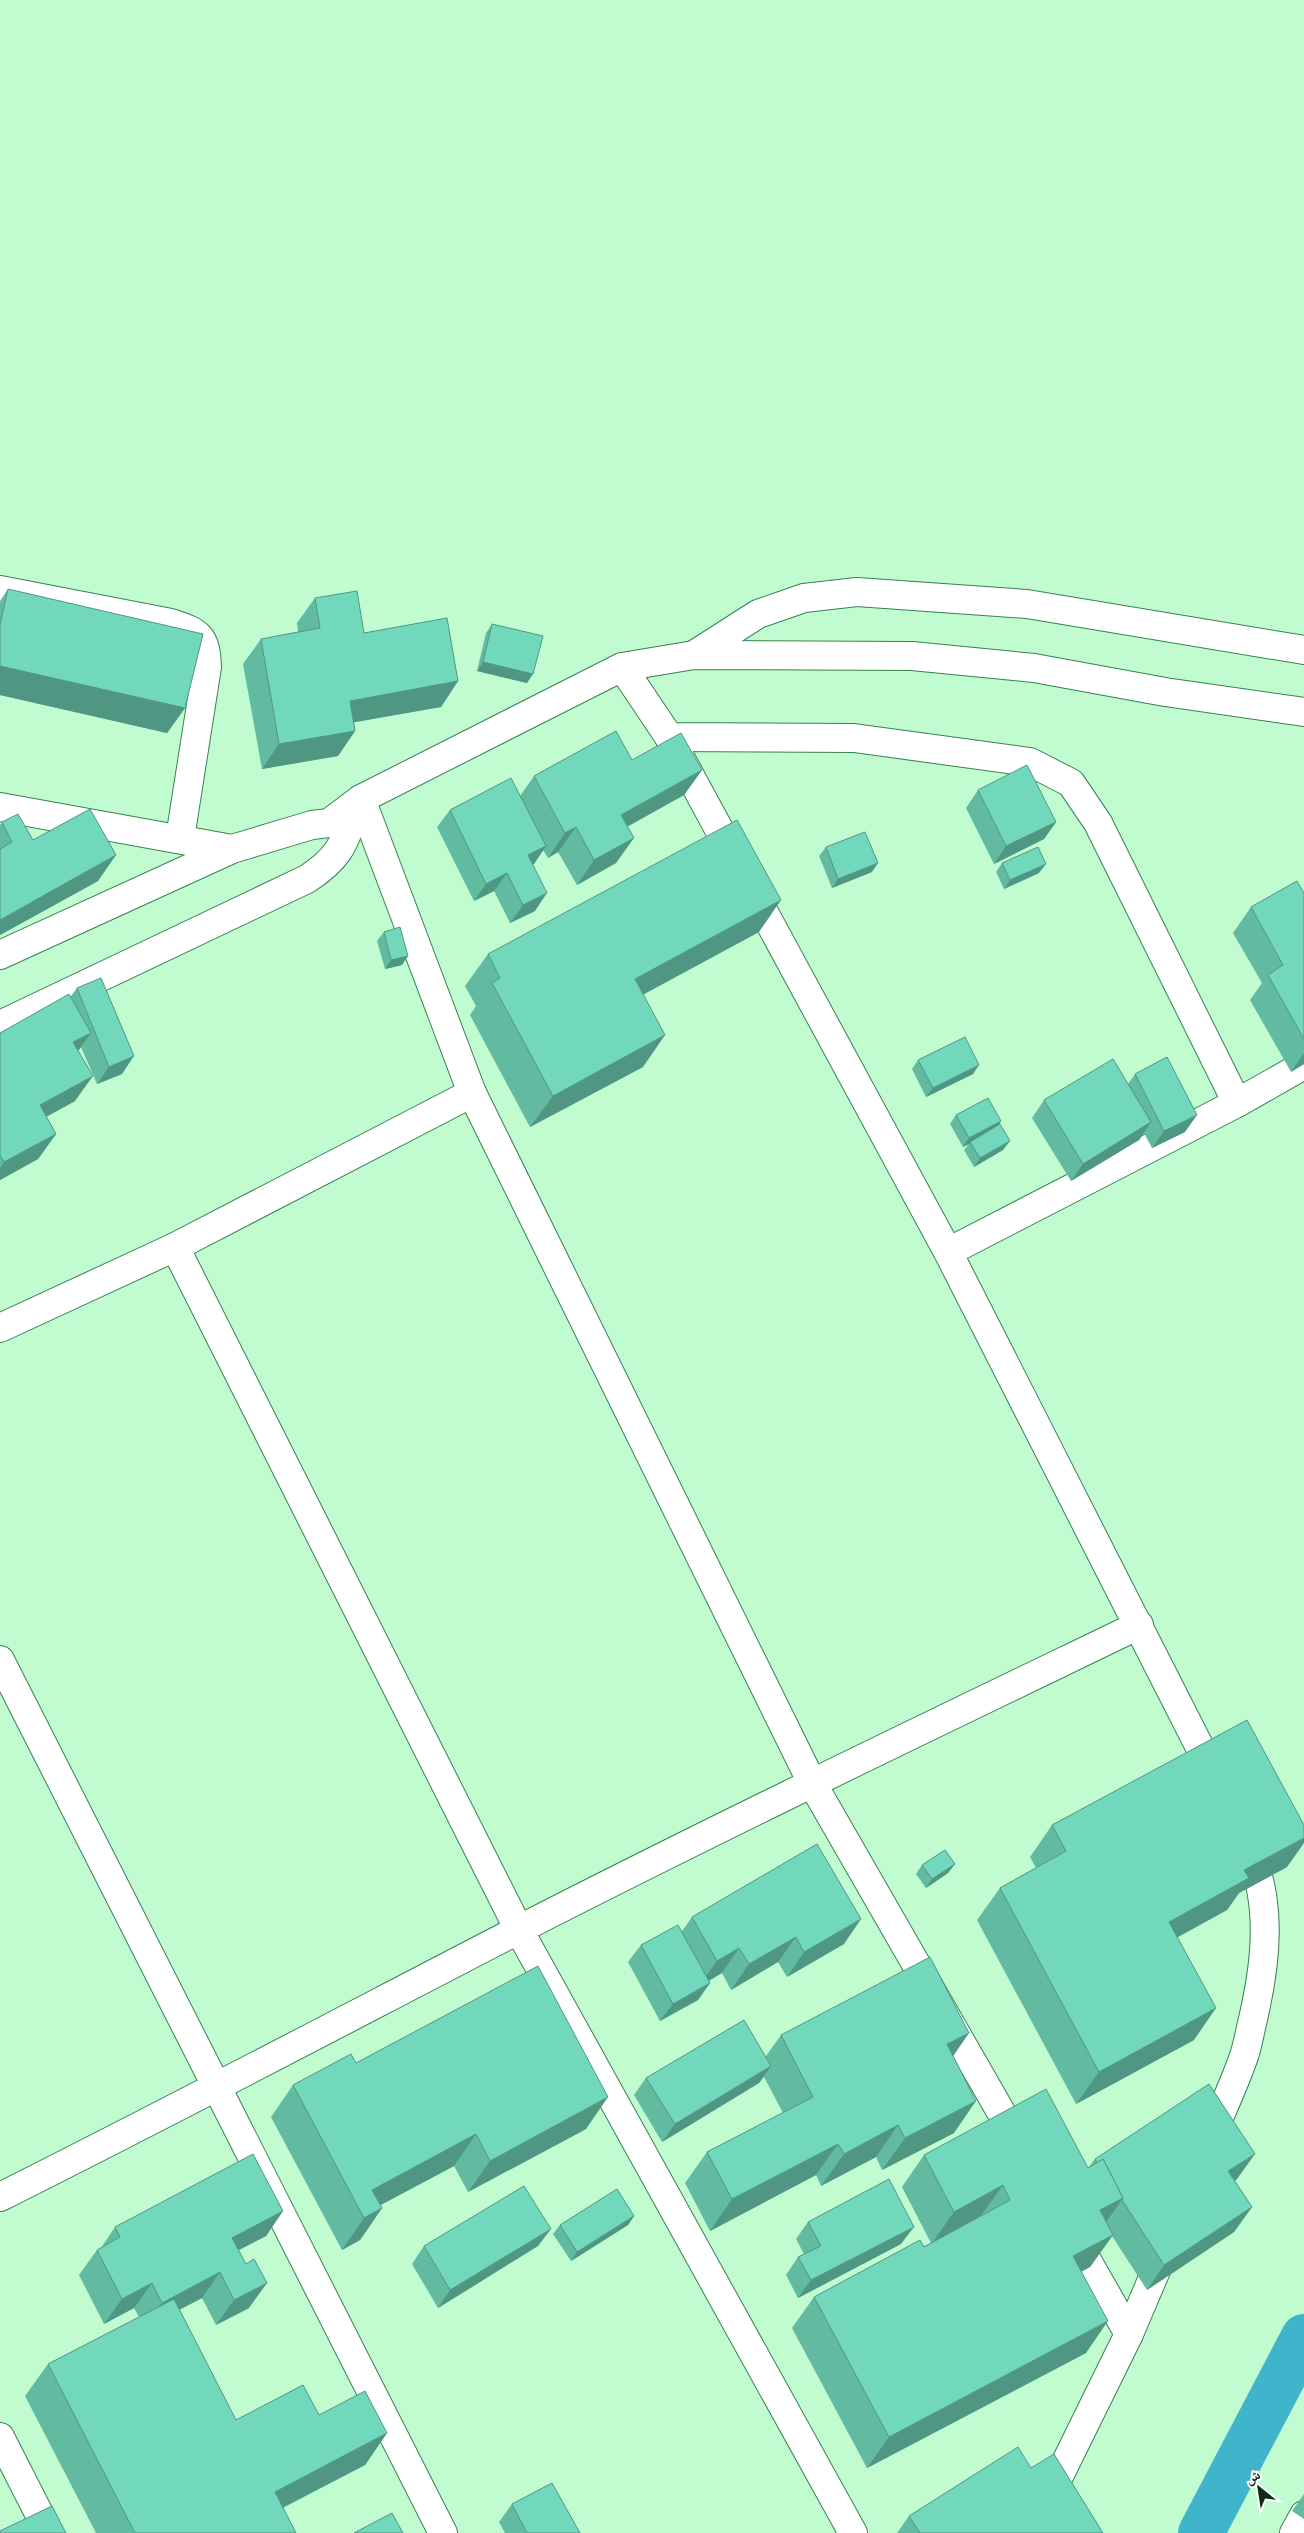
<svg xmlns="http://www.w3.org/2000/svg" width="1304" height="2533" viewBox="0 0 1304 2533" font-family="'PT Serif','Noto Naskh Arabic',serif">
	<rect width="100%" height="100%" fill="#c1fcd0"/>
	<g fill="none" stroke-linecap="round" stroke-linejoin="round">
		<polyline stroke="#3fb4ca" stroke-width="46" points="1201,2533 1304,2337"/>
		<g stroke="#378151" stroke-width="30">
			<g id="minor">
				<path d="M0,590l171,33c28,9 35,13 36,44l-27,171"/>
				<polyline points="622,667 669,737 854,738 1030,762 1071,783 1098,823 1237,1103"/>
				<polyline points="669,737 948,1252 1216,1779"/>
				<polyline points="361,799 472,1093 812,1783 1020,2145"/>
				<polyline points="0,807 232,849"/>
				<polyline points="175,1247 519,1930 853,2533"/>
				<polyline points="948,1252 1237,1103 1304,1065"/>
				<polyline points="0,1328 175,1247 472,1093"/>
				<path d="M1209,2141c12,-29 25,-56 35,-85 4,-12 6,-25 9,-37 13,-56 20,-117 -5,-171"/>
				<path d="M0,2197c174,-87 346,-178 518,-267 205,-105 414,-205 621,-305"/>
				<polyline points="1072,2234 1129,2334"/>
				<polyline points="0,2437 49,2533"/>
				<polyline points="1031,2533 1129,2334 1163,2254"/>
				<polyline points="1294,2533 1304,2515"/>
			</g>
		</g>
		<g stroke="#378151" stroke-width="30">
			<g id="tertiary">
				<polyline points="694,655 758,614 804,598 857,592 1027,604 1304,650"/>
				<polyline points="0,955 232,849 312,825 329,823 361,799 622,667 694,655 912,656 1034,668 1165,692 1304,712"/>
				<path d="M0,1025l307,-146c37,-24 37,-39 53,-79"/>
				<polyline points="0,1660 443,2533"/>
			</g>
		</g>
		<use href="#minor" stroke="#fff" stroke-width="28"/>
		<use href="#tertiary" stroke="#fff" stroke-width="28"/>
	</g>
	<g fill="#62baa1">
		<polygon points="8,589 185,708 167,733 0,695 0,601"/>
		<polygon points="315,598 364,633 458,681 441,707 354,722 355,731 338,756 262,769 243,664 261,639 298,632 297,623"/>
		<polygon points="492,624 527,683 477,671 486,633"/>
		<polygon points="632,760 702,770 684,795 627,827 616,863 577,885 558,852 548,858 543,850 534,864 532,864 535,911 510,923 494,891 474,901 437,827 450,810 520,796 534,776"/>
		<polygon points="978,790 1056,822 1044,839 994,864 966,808"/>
		<polygon points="2,822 33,840 98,881 0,935 0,825"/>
		<polygon points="826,847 872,872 832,888 819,856"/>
		<polygon points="1002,863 1039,873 1004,889 996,872"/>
		<polygon points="1304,893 1304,1064 1291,1072 1250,1000 1262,983 1233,933 1251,907"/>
		<polygon points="384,932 402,965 385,969 377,941"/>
		<polygon points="759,932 643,994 643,1067 530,1127 470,1015 476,1006 465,986 488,954"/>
		<polygon points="77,988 122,1074 97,1084 81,1047 78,1051 75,1101 46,1117 56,1134 38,1159 0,1180 0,1033 71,996"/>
		<polygon points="918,1060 973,1074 926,1097 912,1069"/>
		<polygon points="1135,1074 1185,1132 1152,1148 1144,1133 1139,1140 1071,1181 1032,1118 1044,1100 1128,1084"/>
		<polygon points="956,1115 1001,1121 998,1126 1003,1150 974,1167 964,1150 969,1144 963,1147 950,1124"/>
		<polygon points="1052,1825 1287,1867 1239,1893 1227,1910 1178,1937 1194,2040 1076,2104 977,1920 1000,1888 1036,1868 1030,1857"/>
		<polygon points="955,1864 948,1873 926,1888 916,1874 922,1865"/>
		<polygon points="692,1917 844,1944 787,1977 778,1962 731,1990 722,1973 709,1981 710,1983 698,2000 660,2021 628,1962 641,1945 682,1931"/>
		<polygon points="781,2035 953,2056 954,2133 882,2170 876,2157 821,2186 816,2175 710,2231 685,2183 707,2152 783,2113 764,2077 759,2083 662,2142 634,2095 646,2078 766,2056"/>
		<polygon points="356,2063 586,2129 468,2192 454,2166 380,2205 382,2208 360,2240 342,2250 271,2117 293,2085"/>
		<polygon points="924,2155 1088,2168 1095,2159 1237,2179 1235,2181 1252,2207 1234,2232 1147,2290 1112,2236 1090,2267 1082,2271 1086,2353 867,2468 792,2328 814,2297 931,2243 902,2187"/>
		<polygon points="283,2211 266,2236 238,2250 249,2308 216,2325 202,2298 179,2310 236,2420 319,2415 387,2433 365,2465 283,2508 296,2533 96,2533 25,2396 48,2364 139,2317 134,2308 104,2324 79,2275 97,2250 101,2248 115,2227"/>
		<polygon points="634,2216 628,2225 571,2261 553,2234 560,2225"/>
		<polygon points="808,2222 901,2244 798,2298 786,2275 798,2257 804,2254 796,2239"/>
		<polygon points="424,2246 538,2246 438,2308 412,2264"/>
		<polygon points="1031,2468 1103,2533 897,2533 909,2516"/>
		<polygon points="1304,2494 1304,2519 1292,2511"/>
		<polygon points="512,2504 580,2533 505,2533 499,2522"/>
	</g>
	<g fill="#509783">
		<polygon points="483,662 533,674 527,683 477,671"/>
		<polygon points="0,666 185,708 167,733 0,695"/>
		<polygon points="458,681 441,707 333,726 350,701"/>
		<polygon points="355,731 338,756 262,769 279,744"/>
		<polygon points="702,770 684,795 603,840 621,815"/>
		<polygon points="1056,822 1044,839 994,864 1006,846"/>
		<polygon points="576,827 558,852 548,858 565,833"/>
		<polygon points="634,838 616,863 577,885 594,860"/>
		<polygon points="546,846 534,864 515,873 528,855"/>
		<polygon points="116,855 98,881 0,935 0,920"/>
		<polygon points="878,863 872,872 832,888 838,879"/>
		<polygon points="1046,864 1039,873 1004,889 1010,880"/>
		<polygon points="507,873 494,891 474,901 486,884"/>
		<polygon points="547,893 535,911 510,923 523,905"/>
		<polygon points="781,900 759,932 613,1011 635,979"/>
		<polygon points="408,956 402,965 385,969 391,960"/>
		<polygon points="91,1033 73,1058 73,1042"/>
		<polygon points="665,1035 643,1067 530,1127 553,1096"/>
		<polygon points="1304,1053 1304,1064 1291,1072"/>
		<polygon points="134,1056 122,1074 97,1084 109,1067"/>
		<polygon points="979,1065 973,1074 926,1097 933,1088"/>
		<polygon points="93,1076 75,1101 22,1130 40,1105"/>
		<polygon points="1197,1115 1185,1132 1152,1148 1164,1131"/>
		<polygon points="1001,1121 995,1130 970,1142 969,1144 963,1147 969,1138"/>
		<polygon points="1151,1122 1139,1140 1071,1181 1083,1164"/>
		<polygon points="56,1134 38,1159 0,1180 0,1168 4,1162"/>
		<polygon points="1010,1141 1003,1150 974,1167 980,1158"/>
		<polygon points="1304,1838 1304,1843 1287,1867 1239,1893 1227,1910 1147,1954 1169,1922 1244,1870"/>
		<polygon points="955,1864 948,1873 926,1888 932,1879"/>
		<polygon points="861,1919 844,1944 787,1977 804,1952"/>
		<polygon points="796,1937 778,1962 731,1990 749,1964"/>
		<polygon points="739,1948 722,1973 699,1986 717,1961"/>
		<polygon points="710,1983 698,2000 660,2021 673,2004"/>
		<polygon points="1216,2008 1194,2040 1076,2104 1099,2072"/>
		<polygon points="969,2033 947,2065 947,2044"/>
		<polygon points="771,2066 759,2083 662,2142 675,2124"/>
		<polygon points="608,2097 586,2129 468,2192 490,2161"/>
		<polygon points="976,2101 954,2133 882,2170 905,2138"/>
		<polygon points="898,2125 876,2157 821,2186 844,2154"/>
		<polygon points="476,2134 454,2166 362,2215 372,2190"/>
		<polygon points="838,2144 816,2175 710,2231 732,2199"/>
		<polygon points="1255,2154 1237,2179 1211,2196 1228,2171"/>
		<polygon points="1003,2185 980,2217 932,2243 954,2212"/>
		<polygon points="1123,2198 1101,2229 1100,2210"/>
		<polygon points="1252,2207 1234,2232 1147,2290 1164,2265"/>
		<polygon points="382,2208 360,2240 342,2250 364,2218"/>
		<polygon points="283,2211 266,2236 214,2263 232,2238"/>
		<polygon points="634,2216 628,2225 571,2261 577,2252"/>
		<polygon points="914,2227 901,2244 798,2298 811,2280"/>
		<polygon points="551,2229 538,2246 438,2308 450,2290"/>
		<polygon points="1113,2235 1090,2267 1051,2288 1073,2256"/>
		<polygon points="220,2272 202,2298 144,2328 162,2303"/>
		<polygon points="152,2283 134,2308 104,2324 122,2299"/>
		<polygon points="267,2283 249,2308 216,2325 234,2300"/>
		<polygon points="1108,2321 1086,2353 867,2468 889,2437"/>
		<polygon points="387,2433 365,2465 252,2523 275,2492"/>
	</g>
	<g fill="#72d8bb" stroke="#509783">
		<polygon points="8,589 203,634 185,708 0,666 0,625"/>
		<polygon points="357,591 364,633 447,618 458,681 350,701 355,731 279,744 261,639 320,628 315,598"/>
		<polygon points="492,624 543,636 533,674 483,662"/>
		<polygon points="616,731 632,760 681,733 702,770 621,815 634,838 594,860 576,827 565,833 534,776"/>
		<polygon points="1027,765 1056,822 1006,846 978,790"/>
		<polygon points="511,778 546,846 528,855 547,893 523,905 507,873 486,884 450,810"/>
		<polygon points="90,809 116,855 0,920 0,849 12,842 2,822 18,814 33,840"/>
		<polygon points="737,820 781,900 635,979 665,1035 553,1096 492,983 500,978 488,954"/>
		<polygon points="865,832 878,863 838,879 826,847"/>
		<polygon points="1038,847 1046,864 1010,880 1002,863"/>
		<polygon points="1297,881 1304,893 1304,1039 1268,975 1283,965 1251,907"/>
		<polygon points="400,927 408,956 391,960 384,932"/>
		<polygon points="101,978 134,1056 109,1067 77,988"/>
		<polygon points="69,994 91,1033 73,1042 93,1076 40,1105 56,1134 4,1162 0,1155 0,1033"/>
		<polygon points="965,1037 979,1065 933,1088 918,1060"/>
		<polygon points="1167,1057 1197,1115 1164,1131 1135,1074"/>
		<polygon points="1113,1059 1151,1122 1083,1164 1044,1100"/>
		<polygon points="988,1098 1001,1121 969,1138 956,1115"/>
		<polygon points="1000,1124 1010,1141 980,1158 970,1142"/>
		<polygon points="1247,1720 1304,1825 1304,1838 1244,1870 1249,1878 1169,1922 1216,2008 1099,2072 1000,1888 1066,1851 1052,1825"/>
		<polygon points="817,1844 861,1919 804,1952 796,1937 749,1964 739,1948 717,1961 692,1917"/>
		<polygon points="945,1850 955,1864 932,1879 922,1865"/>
		<polygon points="678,1925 710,1983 673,2004 641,1945"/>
		<polygon points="930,1957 969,2033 947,2044 976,2101 905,2138 898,2125 844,2154 838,2144 732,2199 707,2152 813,2097 781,2035"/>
		<polygon points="538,1966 608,2097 490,2161 476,2134 372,2190 382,2208 364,2218 293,2085 351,2054 356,2063"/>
		<polygon points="744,2020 771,2066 675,2124 646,2078"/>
		<polygon points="1209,2084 1255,2154 1228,2171 1252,2207 1164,2265 1122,2200 1123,2198 1103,2159 1097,2163 1095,2159"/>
		<polygon points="1046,2089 1088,2168 1103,2159 1123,2198 1100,2210 1113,2235 1073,2256 1108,2321 889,2437 814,2297 920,2240 924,2247 1010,2200 1003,2185 954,2212 924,2155"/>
		<polygon points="253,2154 283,2211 232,2238 246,2264 254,2259 267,2283 234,2300 220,2272 162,2303 152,2283 122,2299 97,2250 120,2237 115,2227"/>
		<polygon points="889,2179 914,2227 811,2280 798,2257 821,2246 808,2222"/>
		<polygon points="524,2186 551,2229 450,2290 424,2246"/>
		<polygon points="617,2189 634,2216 577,2252 560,2225"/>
		<polygon points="174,2299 236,2420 303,2385 319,2415 365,2391 387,2433 275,2492 296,2533 135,2533 48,2364"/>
		<polygon points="1018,2447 1031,2468 1054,2454 1103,2533 920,2533 909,2516"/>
		<polygon points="552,2483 580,2533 527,2533 512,2504"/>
		<polygon points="52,2506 66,2533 0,2533 0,2531"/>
		<polygon points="392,2513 403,2533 354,2533"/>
	</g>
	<g transform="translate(1259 2488) rotate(330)" stroke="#ffffff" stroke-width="4" paint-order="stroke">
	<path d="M0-4L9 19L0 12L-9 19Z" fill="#0b2b17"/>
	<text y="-8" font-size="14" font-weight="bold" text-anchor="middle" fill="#0b2b17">ش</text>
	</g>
</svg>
